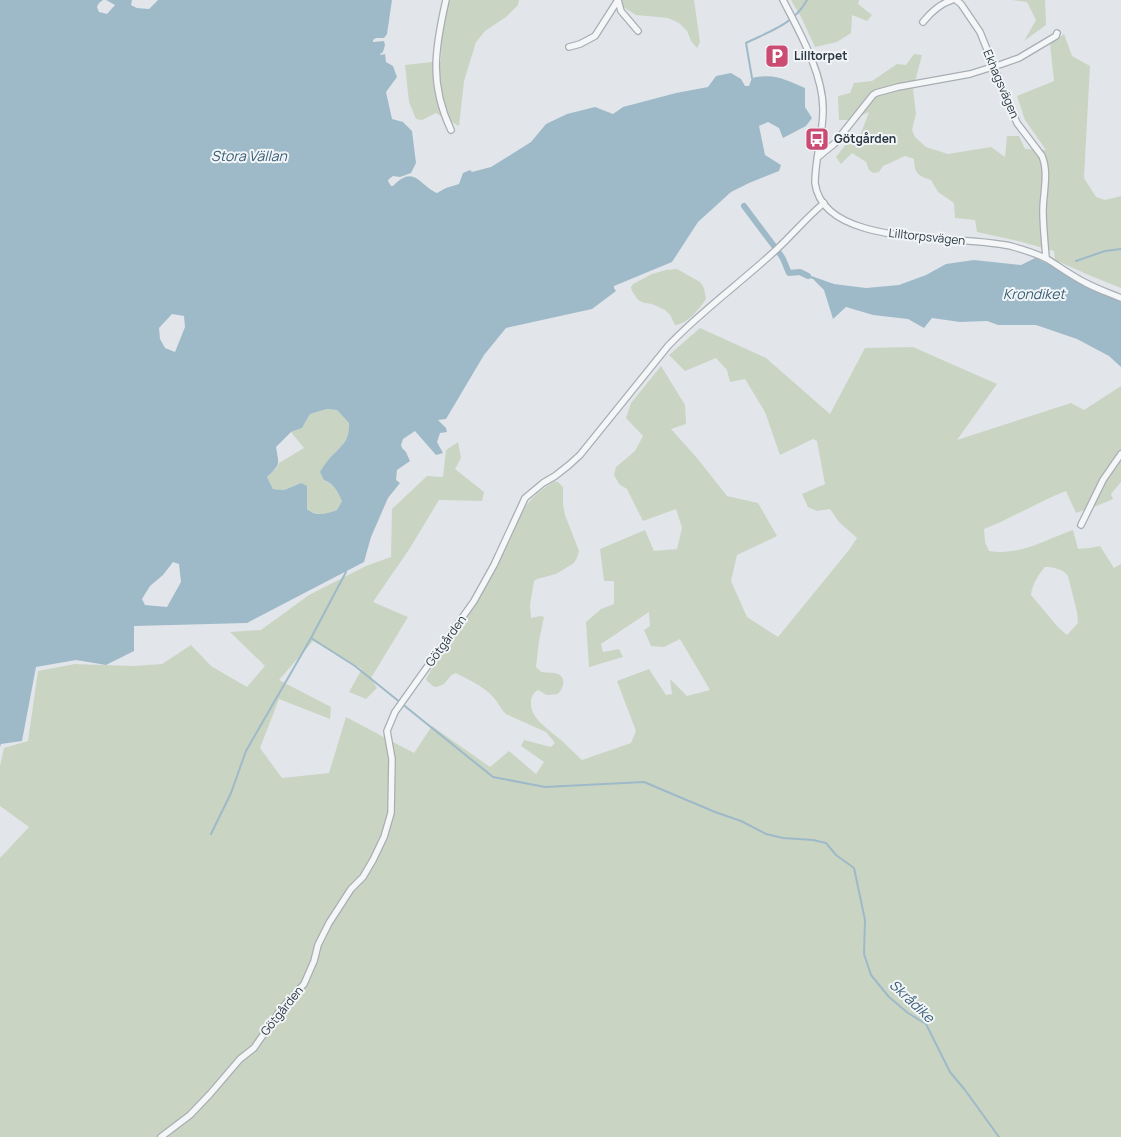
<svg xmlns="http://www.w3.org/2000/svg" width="1121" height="1137" viewBox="0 0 1121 1137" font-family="Manrope,sans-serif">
	<rect width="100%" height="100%" fill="#e2e6ea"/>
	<g fill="#cad4c3" fill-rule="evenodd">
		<polygon points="446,0 519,0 518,5 506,17 485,31 476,42 464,81 459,126 436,113 422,120 416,119 409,102 405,65 441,61 442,29"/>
		<polygon points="612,0 694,0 700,42 697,48 691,41 687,31 679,23 668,18 636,15"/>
		<polygon points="791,0 859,0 858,4 872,15 867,21 852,15 851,33 837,42 815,47 801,17"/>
		<polygon points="1012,0 1045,0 1046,25 1024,41 1036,20 1027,2"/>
		<path d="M1064,34l8,22 18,10 -6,112 12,19 9,3 16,-4v92l-30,-12 -36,-16 -1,-9 -36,-10 -41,-9 -2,-12 -20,-2 -1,-15 -16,-11 -7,-12c-12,-4 -17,-6 -17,-21l-9,-3 -22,10 -4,6 -6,1 -4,-3 -3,-8 -14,-9 -11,11 -5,-7 10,-13 12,-3 11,-29 -18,8h-12l-1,-24 12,-3 4,-10 18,-2 25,-17 9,1 8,-11 8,1 -9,34 3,25 -4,16 3,7 11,10 22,7 43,-7 14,10 2,-21h12l6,13 21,1 -21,-30 -8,-24 37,-15 -4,-37z"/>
		<path d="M677,269l23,13 4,6 2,11c-7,10 -18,25 -31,26l-5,-10 -5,-5 -13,-6 -8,-1 -6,-3 -6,-9 -1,-4 2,-3 19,-10 14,-4z"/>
		<path d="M700,328l66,30 64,56 35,-66 48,-1 84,37 -40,56 114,-37 13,7 37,-24v96l-10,12 2,5 -14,6 -23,8 -10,-22c-28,11 -54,27 -82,38l1,13 4,9c32,5 55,-11 84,-21l5,19 12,-1 10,-2 14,22 7,-4v573h-1121v-279l29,-31 -29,-21v-40l4,-18 24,-7 10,-70 37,-7 58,2 29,-2 29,-19 20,21 36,21 18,-21 -35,-34 31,-2 48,-35 57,-29 25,-9 1,-48 35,-33 16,1 3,-27 12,-8 3,16 -6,11 29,23 -2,9 -43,-1 -29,48 -37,54 35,15 -37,61 6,10 -11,11 -17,-7 13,-23 -49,-28 -34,39 52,27 -1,12 -51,-20 -19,49 22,30 47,-5 17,-56 68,36 18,-27 58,41 19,-16 27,23 8,-12 -23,-16 3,-6 27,7 4,-4 -9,-11 -40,-18c-6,-5 -7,-11 -12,-16 -9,-11 -25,-18 -38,-25 -10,3 -7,13 -22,14l-8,-7 1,-3c14,-24 32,-46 47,-70 13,-22 23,-45 36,-67 4,-7 5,-15 8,-22 8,-15 22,-29 37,-37l3,1 5,5v17l2,11 14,36 -2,7 -3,5 -18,11 -19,5 -3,2 -4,24 1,13 10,-2 3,1 -5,24 -3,26c1,1 4,4 6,5 5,1 11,0 16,2 9,4 5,15 0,20l-11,1 -9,-5c-5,3 -7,7 -7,13 -1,16 20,28 31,38 7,6 13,13 20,19l49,-17 5,-12 -19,-50 32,-12 17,26 6,-1 -2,-15 17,17 23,-6 -30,-51 -16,8 -13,-1 -7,-16 6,-4 -1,-14 -48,32 2,8 16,-3 4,8 -34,10 -3,-45 15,-13 13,-5v-23h-10l-4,-32 45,-19 9,21 23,-2 5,-21 -6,-19 -33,12 -16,-32 -8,-5 -5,-9 2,-8 19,-16 8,-15 -17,-18 5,-15 30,-37 24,39 1,19 -15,5 26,29 30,38 31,7 19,33 -40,19 -6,26 16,36 31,20 71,-87 8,-12 -18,-16 -9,-13 -13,2 -9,-4 -6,-13 23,-10 -8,-43 -4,-2 -33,16 -15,-43 -20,-33 -15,3 -3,-12 -11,-12 -31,13 -16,-16zM1045,567c9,0 18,2 23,9l9,36 1,11 -11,12 -9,-8 -27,-32c1,-10 7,-20 14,-28z"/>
		<path d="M327,409l10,1 12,13v11l-9,15 -10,10 -6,21c9,4 14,12 18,21l-5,9 -12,5 -14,-3 -4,-4 -6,-25 -17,7 -11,-1 -6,-12 9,-8 3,-6 25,-15 -13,-16 11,-4 8,-14z"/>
	</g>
	<g fill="#9ebac9" fill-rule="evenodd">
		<path d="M0,0h103l-4,3 -2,4 2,5 8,2 8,-9 -9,-5h26l-1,5 6,3 12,1 9,-9h234l-5,34 -3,4h-8l-3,2v2l11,-1 1,4 -2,7 -3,2 1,1 4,-1 1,8 7,4 4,11 -11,15 6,27 11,3 9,9 4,32 -5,10 -11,4 -7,-1 -4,3 -1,2 3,5h2c21,-22 26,-1 44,7l9,-5 13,-4 4,-11 7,-3 2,2 19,-5 40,-25 15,-18 21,-10 28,-7 18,7 10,-7 53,-14 32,-6 8,-11 15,-3 10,6 4,7h4l3,-8c24,-5 31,1 53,10v19l7,11 -6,8 -23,12 -4,-10 -11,-6 -9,4 6,29 16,10 -2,6 -30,12 -18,9 -33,30 -26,40 -58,24v2l2,3 -24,18 -86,19 -22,27 -38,64 -8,1 8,8 1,4 -7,1 -3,9 6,11 -7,2 -21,-24 -12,8 -2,6 1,3 4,4 4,9 -13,9 -1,10 4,3 -12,15 -17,39 -7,25 -117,61 -113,3v25l-28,14 -30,-5 -40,7 -14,74 -21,3 -1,3zM172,314l12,2 1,11 -10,25 -10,-4 -5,-9 -1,-11zM327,409l10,1 12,13c1,18 -8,23 -19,35 -4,4 -7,9 -10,14l4,8c9,3 14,12 18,21l-5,9c-10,4 -21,7 -30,-1v-23l-6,-3 -17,7 -11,-1 -6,-12c14,-13 12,-12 9,-30l15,-15 11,-4 8,-14zM173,562l6,2 2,18 -14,25 -22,-2 -3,-6 8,-13 13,-11z"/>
		<polygon points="1035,258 1062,270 1121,300 1121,367 1109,356 1077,339 1036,325 998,325 987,321 960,322 932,318 924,328 908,319 873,315 846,307 833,319 824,290 813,279 801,276 800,272 834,284 866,288 899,285 926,275 946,264 974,260 1021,265"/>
	</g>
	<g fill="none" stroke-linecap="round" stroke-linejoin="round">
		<g stroke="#9ebac9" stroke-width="2">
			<path d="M752,78l-6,-35c24,-12 48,-19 61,-43"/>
			<polyline points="1076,261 1105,251 1121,249"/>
			<polyline points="311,638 355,666 493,777 545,787 644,782 715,812 741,821 766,834 783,838 813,840 826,843 836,855 854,868 865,920 864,954 871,975 889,997 908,1013 926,1024 950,1072 965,1090 999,1137"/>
			<polyline points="211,834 231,793 246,751 311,638 346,572"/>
		</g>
		<g stroke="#9ebac9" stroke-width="6">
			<polyline points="744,206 774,246"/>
			<path d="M778,252c6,5 7,13 11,21l11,-1 8,4"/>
		</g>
		<g stroke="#a7aeb4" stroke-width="8">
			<g id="minor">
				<path d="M446,0c-11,48 -17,84 5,130"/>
				<polyline points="618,0 621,11 638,31"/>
				<path d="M783,0c16,31 41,75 40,111 0,23 -8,48 -8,72 9,68 152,50 199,64 11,3 23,7 33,12 13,8 25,17 39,24 11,6 23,10 35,15"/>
				<path d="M956,0l5,4 19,28 34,84 3,7 25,33c7,17 1,37 1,55 0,16 2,32 3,47"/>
				<path d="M923,22c8,-10 17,-18 29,-22"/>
				<polyline points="569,47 580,44 595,36 618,0"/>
				<polyline points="818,157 834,144 873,95 876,93 898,87 970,74 1002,64 1019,58 1056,36 1057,33"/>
				<polyline points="1081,525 1103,480 1121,454"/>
				<path d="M161,1137l29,-22 20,-21 30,-35 14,-11 27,-39 23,-25 10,-23 4,-16 11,-22 22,-34 12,-12 10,-17 11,-23 7,-24 1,-54 -5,-28 8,-19 79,-111 20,-36 31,-67 18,-15 12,-7 14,-11 11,-10 88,-109c34,-36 74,-64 109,-97 16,-15 30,-32 47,-46"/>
			</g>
		</g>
		<use href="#minor" stroke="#f5f6f8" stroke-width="5.5"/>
	</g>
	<defs>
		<g id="parking-square" transform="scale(1.25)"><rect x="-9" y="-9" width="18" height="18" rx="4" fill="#ca4c73" stroke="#f2f5f7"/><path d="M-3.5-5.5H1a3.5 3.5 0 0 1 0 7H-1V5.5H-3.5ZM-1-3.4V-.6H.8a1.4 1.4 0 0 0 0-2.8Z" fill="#fff"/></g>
		<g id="bus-square" transform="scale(1.25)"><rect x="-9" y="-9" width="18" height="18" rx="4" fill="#ca4c73" stroke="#f2f5f7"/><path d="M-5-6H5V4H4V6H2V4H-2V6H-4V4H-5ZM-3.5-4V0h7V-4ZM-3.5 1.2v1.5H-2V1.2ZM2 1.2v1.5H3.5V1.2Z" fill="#fff"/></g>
	</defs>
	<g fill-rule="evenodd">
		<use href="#parking-square" x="777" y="56"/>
		<use href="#bus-square" x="817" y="139"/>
	</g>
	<g text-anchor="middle" stroke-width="4" stroke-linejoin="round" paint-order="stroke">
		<g font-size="12" font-weight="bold" fill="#2a3741" stroke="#f2f5f7" text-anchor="start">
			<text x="794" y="60">Lilltorpet</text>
			<text x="834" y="143">Götgården</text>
		</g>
		<g font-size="12" fill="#2a3741" stroke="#f2f5f7">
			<text transform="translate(1001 84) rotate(67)" y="4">Ekhagsvägen</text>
			<text transform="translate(927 237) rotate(6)" y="4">Lilltorpsvägen</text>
			<text transform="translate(446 641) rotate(-54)" y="4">Götgården</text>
			<text transform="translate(282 1011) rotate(-51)" y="4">Götgården</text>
		</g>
		<g font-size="14" font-style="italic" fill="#365c74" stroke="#f2f5f7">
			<text x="249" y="161">Stora Vällan</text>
			<text x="1034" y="299">Krondiket</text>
			<text transform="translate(912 1001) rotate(43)" y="5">Skrådike</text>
		</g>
	</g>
</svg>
